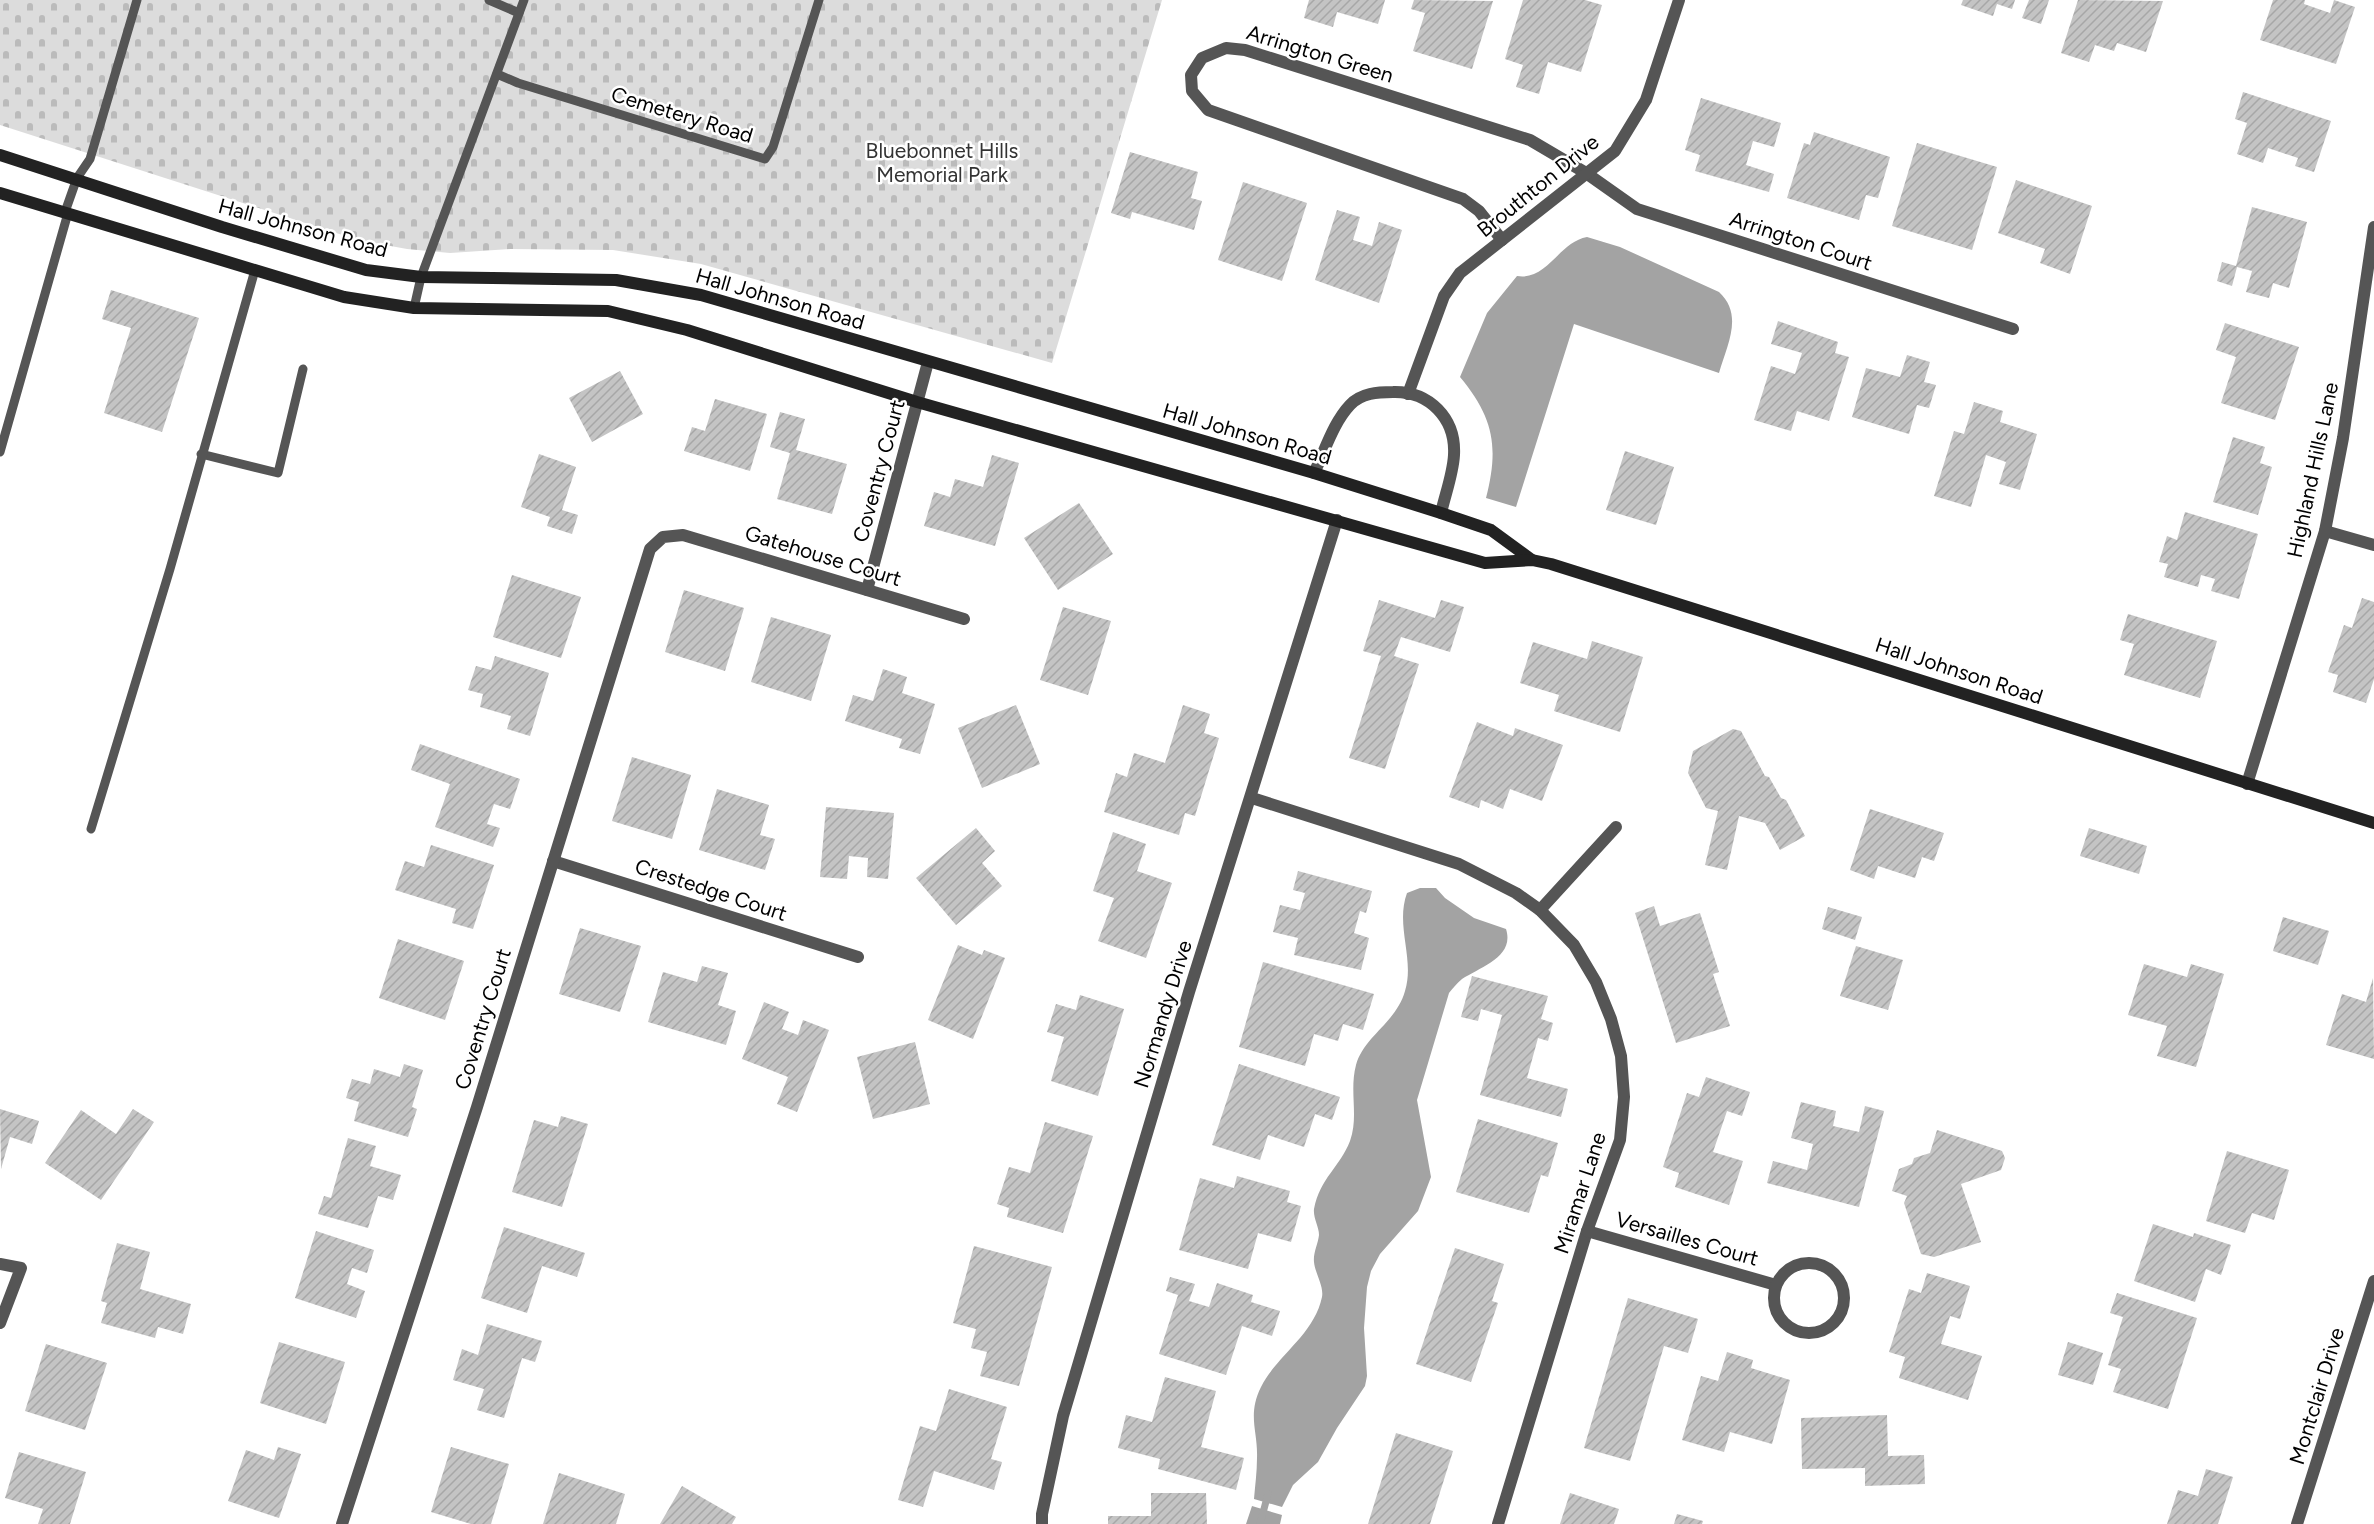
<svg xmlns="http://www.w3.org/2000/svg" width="2374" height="1524" viewBox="0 0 2374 1524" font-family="Figtree,sans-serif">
	<defs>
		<pattern id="cemetery-stones" width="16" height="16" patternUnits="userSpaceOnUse" patternTransform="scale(1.5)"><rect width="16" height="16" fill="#dcdcdc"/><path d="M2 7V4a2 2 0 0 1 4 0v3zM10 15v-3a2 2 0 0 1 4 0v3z" fill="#bbb"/></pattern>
		<pattern id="building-hatch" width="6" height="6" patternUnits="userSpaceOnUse" patternTransform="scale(1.5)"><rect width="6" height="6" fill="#c4c4c4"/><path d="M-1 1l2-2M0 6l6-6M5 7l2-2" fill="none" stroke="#a7a7a7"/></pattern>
	</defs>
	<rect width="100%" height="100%" fill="#fff"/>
	<polygon fill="url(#cemetery-stones)" points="0,0 1162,0 1052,363 701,264 613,250 510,249 450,253 407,249 358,240 0,125"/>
	<g fill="#a3a3a3">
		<path d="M1587,237l33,10 99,45c25,23 8,53 0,81l-145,-49 -58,183 -30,-9c13,-51 8,-80 -26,-121l27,-64 30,-37c30,5 42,-34 70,-39z"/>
		<path d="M1420,888h16l9,10 29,20 32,11c9,28 -26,38 -44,50 -5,4 -9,9 -13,14l-32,107 14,77 -13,34 -38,43 -9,17 -4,16 -3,41 3,48 -2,10 -28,42 -19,34 -25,23 -11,22 -28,-8c1,-13 3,-27 3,-41 1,-27 -10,-43 4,-71 16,-32 53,-52 61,-90 2,-11 -7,-24 -8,-35 -1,-9 4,-18 5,-27 0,-8 -6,-17 -5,-26 6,-31 26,-42 36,-68 9,-25 -1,-49 6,-76 8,-29 40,-42 49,-74 10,-32 -10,-65 2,-98z"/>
		<polygon points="1252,1506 1282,1515 1280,1524 1246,1524"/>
	</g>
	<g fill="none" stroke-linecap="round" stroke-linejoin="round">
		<polyline stroke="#a3a3a3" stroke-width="7" points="1260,1524 1268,1494"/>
	</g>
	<g fill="url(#building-hatch)">
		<polygon points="1309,0 1385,0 1378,24 1337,12 1333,27 1304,18"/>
		<polygon points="1414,0 1493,1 1472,69 1413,51 1425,13 1411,9"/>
		<polygon points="1523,0 1585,0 1602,5 1581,72 1548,62 1539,94 1516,87 1523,65 1505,59"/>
		<polygon points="1963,0 2015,0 2012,9 1997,4 1993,16 1961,5"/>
		<polygon points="2029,0 2049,0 2041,24 2022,18"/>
		<polygon points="2078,0 2163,1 2146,52 2117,43 2114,51 2095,45 2089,62 2061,53"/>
		<polygon points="2273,0 2305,0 2304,4 2330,13 2334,0 2355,7 2336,64 2260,40"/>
		<polygon points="2243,92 2331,121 2314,172 2295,166 2298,158 2268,148 2263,163 2237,154 2247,123 2235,119"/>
		<polygon points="1701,98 1781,123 1774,147 1753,141 1746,165 1774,174 1769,192 1695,171 1700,155 1685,150"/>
		<polygon points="1814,132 1890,157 1878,198 1866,195 1859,220 1787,198 1804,143 1810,145"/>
		<polygon points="1917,143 1997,167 1972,250 1892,226"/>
		<polygon points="1130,152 1198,172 1191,198 1202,201 1194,230 1132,212 1130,219 1111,213"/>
		<polygon points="2016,180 2092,206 2070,274 2040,263 2045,249 1998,233"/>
		<polygon points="1243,182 1307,203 1282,281 1218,260"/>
		<polygon points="2252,207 2307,222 2289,288 2273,283 2269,298 2246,292 2252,271 2237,267 2232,286 2217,281 2222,262 2236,266"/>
		<polygon points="1337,210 1360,217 1353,240 1372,246 1379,222 1402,230 1379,303 1315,280"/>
		<polygon points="111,290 199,318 162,432 104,413 131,328 102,319"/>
		<polygon points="1778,321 1838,342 1835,353 1849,357 1829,421 1797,411 1791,431 1754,420 1771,366 1795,374 1802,353 1771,344"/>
		<polygon points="2225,323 2299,347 2275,420 2221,403 2236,357 2216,350"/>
		<polygon points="1907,355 1930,362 1924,382 1936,385 1929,408 1917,405 1909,434 1852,417 1866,368 1900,377"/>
		<polygon points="620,371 643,414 592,442 569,398"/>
		<polygon points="715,399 767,414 750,471 684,451 692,427 705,431"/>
		<polygon points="1974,402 2003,411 2000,422 2037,434 2020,490 1999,484 2006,462 1986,455 1971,507 1934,496 1954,431 1964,434"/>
		<polygon points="780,412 805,419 796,450 847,464 832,514 777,499 790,453 770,447"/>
		<polygon points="2233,437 2265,447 2260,463 2272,467 2258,515 2213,502"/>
		<polygon points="1625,451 1674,467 1656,525 1606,510"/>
		<polygon points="539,454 576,467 562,510 578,515 572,534 547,526 550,517 521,507"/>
		<polygon points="992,455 1019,463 995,546 924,526 934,492 950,497 955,479 983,487"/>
		<polygon points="1079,503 1113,554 1058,590 1024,538"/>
		<polygon points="2185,512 2258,534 2239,599 2211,591 2215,579 2201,575 2198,587 2164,577 2168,564 2159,562 2167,536 2177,540"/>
		<polygon points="512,575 581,597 561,658 493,637"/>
		<polygon points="684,590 744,608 725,671 665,652"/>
		<polygon points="2362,598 2374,602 2374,679 2366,703 2333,692 2338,675 2328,672 2344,625 2352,628"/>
		<polygon points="1379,600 1435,618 1441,600 1464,607 1450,652 1401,637 1394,656 1419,664 1385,769 1349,758 1381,656 1363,651"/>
		<polygon points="1063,607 1111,621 1088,695 1040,680"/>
		<polygon points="2128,614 2217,641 2200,698 2124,675 2134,644 2120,640"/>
		<polygon points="771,617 831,635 811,701 751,682"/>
		<polygon points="1592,641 1643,657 1620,732 1554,711 1559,695 1520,683 1533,642 1587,659"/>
		<polygon points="495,656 549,673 530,736 507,729 511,716 480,707 483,694 468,690 476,666 491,670"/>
		<polygon points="883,669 907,677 902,693 935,704 920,754 899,748 902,739 845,721 853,695 873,701"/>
		<polygon points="1016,705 1040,764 982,788 958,728"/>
		<polygon points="1183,705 1210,714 1204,733 1219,738 1195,816 1185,813 1179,835 1104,812 1116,773 1127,777 1134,753 1165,763"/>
		<polygon points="1477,722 1513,736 1515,728 1563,745 1542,801 1510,789 1503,809 1481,800 1479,808 1449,797"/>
		<polygon points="1733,729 1741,731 1765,776 1769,777 1781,798 1786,800 1805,836 1780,850 1765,823 1739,816 1727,870 1705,865 1718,811 1706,808 1688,773 1693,751"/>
		<polygon points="420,744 520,779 510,809 494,804 487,824 500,828 493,847 435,827 450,784 411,770"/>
		<polygon points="632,757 691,775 672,839 612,821"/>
		<polygon points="717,789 769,805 760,835 775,839 765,870 699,850"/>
		<polygon points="826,807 894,813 888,879 867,877 868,858 849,856 847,879 820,877"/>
		<polygon points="1870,809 1944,833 1934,861 1922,857 1915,878 1878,866 1874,879 1850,870"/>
		<polygon points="976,828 995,851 982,863 1002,886 956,925 916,878"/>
		<polygon points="2089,828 2147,846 2139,874 2080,856"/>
		<polygon points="1113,832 1146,844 1137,871 1172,883 1146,958 1098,941 1114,898 1093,891"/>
		<polygon points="431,845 494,865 473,929 452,923 456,909 395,890 405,861 424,867"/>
		<polygon points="1298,871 1372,891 1366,913 1360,911 1354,933 1369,938 1361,970 1294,955 1298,938 1273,932 1280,905 1300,910 1305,893 1293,890"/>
		<polygon points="1654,906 1660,926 1700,913 1719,972 1713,974 1730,1026 1676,1043 1635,913"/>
		<polygon points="1828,907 1862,917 1855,940 1822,929"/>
		<polygon points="2283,917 2329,931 2318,965 2273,951"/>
		<polygon points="580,928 641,946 620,1012 559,994"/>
		<polygon points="398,939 464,961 445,1020 379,998"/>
		<polygon points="958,945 982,955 984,950 1005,958 973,1039 928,1020"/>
		<polygon points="1856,946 1903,960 1888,1010 1840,996"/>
		<polygon points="1263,962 1374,994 1363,1030 1343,1024 1338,1041 1314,1034 1305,1066 1239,1047"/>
		<polygon points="2144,964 2187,977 2191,964 2224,974 2196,1067 2157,1056 2167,1026 2128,1015"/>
		<polygon points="702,966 728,973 718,1005 736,1011 726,1045 648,1022 663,972 697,982"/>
		<polygon points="1472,976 1548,996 1541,1019 1553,1023 1548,1041 1538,1038 1527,1078 1568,1089 1561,1117 1480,1095 1502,1015 1481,1009 1478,1021 1461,1017"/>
		<polygon points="2373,978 2374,1059 2326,1045 2342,994 2366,1002"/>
		<polygon points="1080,995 1124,1009 1098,1096 1051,1081 1064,1037 1047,1032 1056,1004 1076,1010"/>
		<polygon points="764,1002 789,1012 782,1029 798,1035 803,1020 829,1030 797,1112 777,1104 788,1077 742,1059"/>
		<polygon points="915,1042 930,1104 873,1119 857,1057"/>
		<polygon points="404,1064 423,1070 412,1107 417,1109 408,1137 354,1121 359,1102 346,1098 352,1079 370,1084 374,1069 400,1077"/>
		<polygon points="1239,1064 1340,1097 1332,1120 1315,1114 1304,1147 1268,1135 1260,1160 1212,1145"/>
		<polygon points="1706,1077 1750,1092 1742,1116 1727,1111 1713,1152 1743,1161 1729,1205 1675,1187 1679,1173 1663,1167 1687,1093 1699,1097"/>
		<polygon points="1801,1102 1836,1111 1833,1126 1859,1132 1865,1106 1884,1111 1859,1207 1767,1183 1773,1161 1807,1170 1813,1144 1791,1138"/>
		<polygon points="0,1109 39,1121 32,1144 10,1137 1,1169"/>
		<polygon points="133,1109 154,1122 101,1200 45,1163 81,1110 116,1134"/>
		<polygon points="561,1116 588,1124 562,1207 512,1192 534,1120 558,1127"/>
		<polygon points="1478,1119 1558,1143 1548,1177 1541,1175 1529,1213 1456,1192"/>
		<polygon points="1045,1122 1093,1136 1063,1233 1007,1217 1009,1208 997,1204 1009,1167 1030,1173"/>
		<polygon points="1937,1130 2002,1151 2005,1158 2001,1170 1961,1184 1981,1242 1934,1257 1921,1254 1904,1203 1907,1196 1892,1191 1899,1169 1912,1164 1914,1158 1930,1153"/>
		<polygon points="348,1138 376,1146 370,1166 401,1175 393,1200 378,1196 368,1228 318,1214 324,1196 331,1198"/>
		<polygon points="2227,1151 2289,1170 2274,1220 2252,1213 2245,1233 2206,1221"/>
		<polygon points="1237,1176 1290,1191 1287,1202 1301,1206 1291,1242 1258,1233 1248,1269 1179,1250 1200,1178 1234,1188"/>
		<polygon points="2153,1224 2193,1237 2194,1233 2231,1245 2221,1275 2206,1269 2195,1302 2134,1281"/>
		<polygon points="504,1227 585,1253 577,1277 542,1266 527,1313 481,1298"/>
		<polygon points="316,1231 374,1250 367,1273 352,1268 347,1284 365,1291 356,1318 295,1298"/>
		<polygon points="117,1243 150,1252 140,1289 191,1304 183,1334 158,1327 155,1338 101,1323 107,1303 101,1301"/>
		<polygon points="974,1246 1052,1267 1019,1386 980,1376 987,1352 971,1348 976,1329 953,1323"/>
		<polygon points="1455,1248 1504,1264 1492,1301 1498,1303 1471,1382 1416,1364"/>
		<polygon points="1927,1273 1970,1286 1960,1319 1950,1316 1941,1344 1982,1356 1968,1400 1899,1378 1905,1357 1889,1352 1909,1289 1921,1293"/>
		<polygon points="1170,1277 1195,1284 1189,1301 1209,1307 1217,1283 1253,1295 1251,1302 1280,1311 1272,1336 1242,1326 1226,1375 1159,1354 1178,1295 1166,1291"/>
		<polygon points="2117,1293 2197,1318 2168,1409 2113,1392 2121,1369 2108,1365 2123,1317 2110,1313"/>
		<polygon points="1628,1298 1698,1319 1688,1353 1664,1346 1630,1461 1584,1448"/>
		<polygon points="487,1324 542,1341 535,1362 522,1358 504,1418 477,1410 484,1389 453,1380 462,1349 478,1355"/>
		<polygon points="279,1342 345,1362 326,1424 260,1403"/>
		<polygon points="2068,1342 2103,1353 2093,1385 2058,1375"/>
		<polygon points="46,1344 107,1363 85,1430 25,1411"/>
		<polygon points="1727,1352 1753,1360 1751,1368 1790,1380 1772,1444 1730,1432 1724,1452 1682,1440 1701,1376 1718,1381"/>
		<polygon points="1165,1377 1216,1391 1201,1447 1244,1458 1236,1490 1158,1469 1160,1459 1118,1448 1126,1415 1152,1422"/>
		<polygon points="949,1389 1007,1407 991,1459 1002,1462 994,1490 934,1471 923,1507 898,1500 920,1426 936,1431"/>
		<polygon points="1887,1415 1888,1456 1924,1455 1925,1484 1865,1486 1865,1468 1802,1469 1801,1418"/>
		<polygon points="1396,1433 1453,1451 1430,1524 1368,1524"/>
		<polygon points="278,1447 301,1454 279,1518 228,1501 246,1450 274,1460"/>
		<polygon points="451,1447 509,1464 491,1524 471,1524 431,1512"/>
		<polygon points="19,1452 86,1472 70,1524 38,1524 43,1509 5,1498"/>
		<polygon points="2206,1469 2233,1477 2218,1524 2167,1524 2178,1490 2198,1496"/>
		<polygon points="559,1473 625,1494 616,1524 543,1524"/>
		<polygon points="682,1486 736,1517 732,1524 660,1524"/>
		<polygon points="1151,1493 1206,1493 1207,1524 1108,1524 1108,1516 1151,1516"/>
		<polygon points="1570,1493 1619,1509 1614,1524 1560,1524"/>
		<polygon points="1677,1514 1703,1521 1702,1524 1674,1524"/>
	</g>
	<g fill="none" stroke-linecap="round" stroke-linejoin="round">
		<g stroke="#555" stroke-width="9">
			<polyline points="489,0 519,13"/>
			<polyline points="497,74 518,83 765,159 773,147 819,0"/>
			<polyline points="65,212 77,178 90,159 137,0"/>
			<polyline points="414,308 421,277 524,0"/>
			<polyline points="0,452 68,213"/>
			<polyline points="201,454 278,473 303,369"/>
			<polyline points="91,829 170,569 255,270"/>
		</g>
		<g stroke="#555" stroke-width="12">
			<polyline points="1502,240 1479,211 1463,199 1208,110 1192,91 1191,75 1202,58 1226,48 1245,50 1530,140 1586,173 1637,209 2013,329"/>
			<polyline points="1408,394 1444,296 1460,273 1615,151 1646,100 1679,0"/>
			<path d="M1314,473c11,-22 19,-50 36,-68 11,-12 28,-13 43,-13 36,-1 63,26 61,63 -1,19 -9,40 -13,58"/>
			<polyline points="2325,531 2374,545"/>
			<polyline points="867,590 928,362"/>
			<polyline points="2247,784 2325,531 2343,438 2374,227"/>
			<polyline points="1252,798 1459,864 1516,893 1540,910 1574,945 1596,982 1611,1019 1621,1056 1624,1097 1620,1140 1587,1231 1498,1524"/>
			<polyline points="553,861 858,957"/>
			<polyline points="1540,910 1616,827"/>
			<polyline points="1587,1231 1776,1285"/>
			<circle cx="1809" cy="1298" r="35"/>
			<polyline points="0,1264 21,1268 0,1323"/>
			<polyline points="342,1524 477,1107 650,549 663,537 683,535 964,619"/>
			<polyline points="1042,1524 1042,1514 1063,1416 1189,992 1337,520"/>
		</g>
		<polyline stroke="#555" stroke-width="12" points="2297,1524 2374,1281"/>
		<g stroke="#222" stroke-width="12">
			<polyline points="0,155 222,227 366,270 421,277 616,280 701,295 1314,473 1441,513 1491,530 1532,560"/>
			<polyline points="0,193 344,297 414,308 608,311 687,330 917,402 1485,563 1532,560 1551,564 2374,823"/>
		</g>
	</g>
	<g text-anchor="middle" stroke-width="5" stroke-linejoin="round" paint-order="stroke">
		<g font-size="21" fill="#000" stroke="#fff">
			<text transform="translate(1320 54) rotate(17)" y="7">Arrington Green</text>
			<text transform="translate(682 115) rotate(17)" y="7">Cemetery Road</text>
			<text transform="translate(1538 186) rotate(-39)" y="7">Brouthton Drive</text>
			<text transform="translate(303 228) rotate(15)" y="7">Hall Johnson Road</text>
			<text transform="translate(1801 241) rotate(18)" y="7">Arrington Court</text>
			<text transform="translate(780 299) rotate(16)" y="7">Hall Johnson Road</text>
			<text transform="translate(1247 434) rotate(16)" y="7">Hall Johnson Road</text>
			<text transform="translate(2313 470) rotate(-78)" y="7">Highland Hills Lane</text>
			<text transform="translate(879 471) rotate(-75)" y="7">Coventry Court</text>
			<text transform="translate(823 556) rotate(17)" y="7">Gatehouse Court</text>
			<text transform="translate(1959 671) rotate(18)" y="7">Hall Johnson Road</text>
			<text transform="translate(711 890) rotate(18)" y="7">Crestedge Court</text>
			<text transform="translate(1163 1014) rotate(-73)" y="7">Normandy Drive</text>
			<text transform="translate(483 1019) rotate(-73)" y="7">Coventry Court</text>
			<text transform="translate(1580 1193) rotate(-72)" y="7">Miramar Lane</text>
			<text transform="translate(1687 1239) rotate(16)" y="7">Versailles Court</text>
			<text transform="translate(2317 1396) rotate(-73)" y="7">Montclair Drive</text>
		</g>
		<g font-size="21" fill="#333" stroke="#fff">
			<text x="942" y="158">Bluebonnet Hills<tspan x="942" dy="24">Memorial Park</tspan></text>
		</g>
	</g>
</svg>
